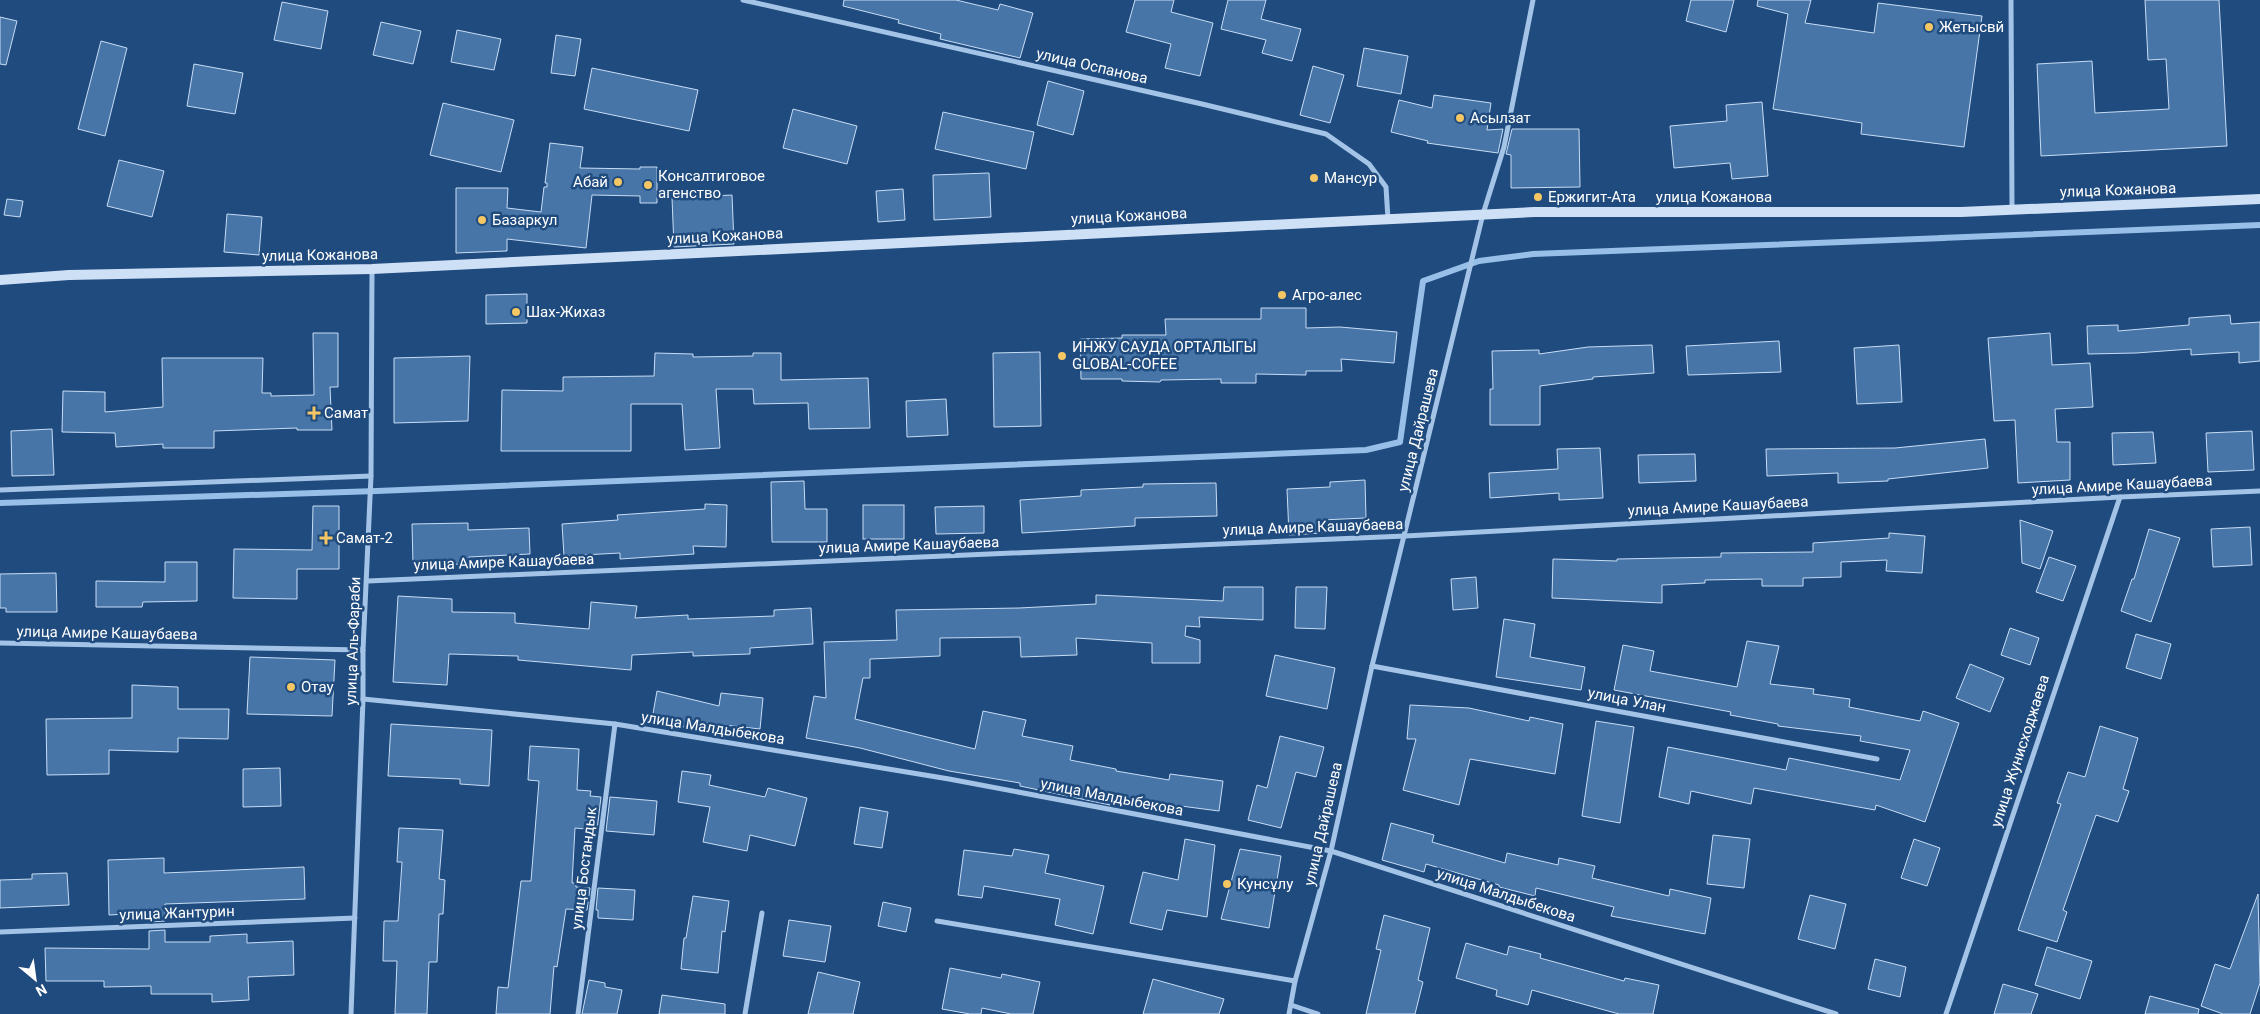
<svg xmlns="http://www.w3.org/2000/svg" width="2260" height="1014" viewBox="0 0 2260 1014" font-family="Roboto,sans-serif">
	<rect width="100%" height="100%" fill="#204b7e"/>
	<g fill="none" stroke-linecap="round" stroke-linejoin="round">
		<g stroke="#97bfe8" stroke-width="6">
			<polyline points="1941,238 2260,225"/>
			<polyline points="0,503 377,491 1366,450 1400,442 1423,281 1479,261 1533,254 1944,238"/>
		</g>
	</g>
	<g fill="#4875a7" stroke="#c7ddf5">
		<polygon points="844,0 956,0 998,10 1000,4 1033,13 1020,58 940,39 941,34 898,23 899,20 843,6"/>
		<polygon points="1135,0 1174,0 1171,12 1213,23 1200,76 1165,68 1171,44 1126,32"/>
		<polygon points="1228,0 1266,0 1261,19 1301,29 1292,61 1262,53 1266,40 1221,29"/>
		<polygon points="1691,0 1734,0 1726,32 1686,21"/>
		<polygon points="1758,0 1811,0 1805,23 1874,33 1878,3 1982,16 1964,147 1861,134 1862,123 1773,109 1788,14 1757,6"/>
		<polygon points="2145,0 2219,0 2227,146 2041,156 2037,64 2092,61 2095,113 2169,109 2166,59 2148,60"/>
		<polygon points="282,2 328,11 321,49 274,40"/>
		<polygon points="0,17 17,21 6,65 0,64"/>
		<polygon points="381,22 421,31 413,64 373,55"/>
		<polygon points="457,30 501,39 494,70 451,62"/>
		<polygon points="556,35 581,39 575,76 551,73"/>
		<polygon points="101,41 127,48 105,136 78,129"/>
		<polygon points="1364,48 1408,56 1401,94 1357,86"/>
		<polygon points="194,64 243,73 235,114 187,106"/>
		<polygon points="1313,66 1344,75 1330,123 1300,115"/>
		<polygon points="592,68 698,90 689,131 584,109"/>
		<polygon points="1048,81 1084,91 1073,135 1037,125"/>
		<polygon points="1434,95 1491,103 1487,130 1503,129 1498,153 1427,143 1428,141 1391,132 1399,100 1432,108"/>
		<polygon points="1762,102 1768,176 1732,179 1730,163 1674,168 1670,126 1727,121 1726,105"/>
		<polygon points="443,103 514,120 501,172 430,155"/>
		<polygon points="793,109 857,126 847,164 783,148"/>
		<polygon points="943,112 1034,132 1026,169 935,149"/>
		<polygon points="1512,129 1579,129 1580,187 1511,188 1511,155 1506,154"/>
		<polygon points="550,143 583,147 580,168 640,169 640,167 657,167 657,203 640,203 640,196 592,195 586,248 507,239 507,251 456,253 456,188 508,188 507,208 541,212 544,187 547,187 547,183 545,183"/>
		<polygon points="119,160 164,171 152,217 107,206"/>
		<polygon points="989,173 991,217 934,220 933,175"/>
		<polygon points="903,189 905,220 878,222 876,191"/>
		<polygon points="732,195 734,244 674,247 672,198"/>
		<polygon points="7,199 23,201 20,217 4,215"/>
		<polygon points="227,214 262,217 259,255 224,252"/>
		<polygon points="527,294 527,323 486,324 486,295"/>
		<polygon points="1261,308 1306,308 1306,328 1340,327 1397,332 1394,363 1341,359 1342,371 1306,371 1306,375 1256,374 1256,383 1221,383 1221,379 1161,380 1160,382 1122,381 1122,379 1081,379 1080,339 1122,338 1122,335 1166,335 1165,319 1261,319"/>
		<polygon points="2230,315 2231,324 2260,322 2260,361 2239,363 2239,352 2191,355 2191,349 2136,353 2088,354 2087,326 2118,325 2118,331 2189,325 2189,318"/>
		<polygon points="313,333 338,333 338,387 330,387 332,430 297,430 297,428 214,431 214,448 163,448 163,444 116,447 115,433 62,432 63,391 105,392 105,412 163,407 162,358 263,358 262,393 271,393 271,396 314,395"/>
		<polygon points="2050,333 2052,365 2090,363 2093,407 2055,409 2057,442 2070,442 2070,480 2018,483 2015,420 1994,421 1988,338"/>
		<polygon points="1779,341 1781,372 1688,375 1686,346"/>
		<polygon points="1652,345 1654,373 1593,377 1593,379 1540,386 1540,425 1490,425 1490,389 1493,389 1492,351 1539,350 1539,354 1588,347"/>
		<polygon points="1899,345 1902,402 1857,404 1854,348"/>
		<polygon points="1040,352 1041,426 994,427 993,353"/>
		<polygon points="655,353 693,354 693,357 753,356 753,353 781,353 781,380 868,378 870,428 809,429 808,403 754,404 753,389 716,389 720,448 685,450 682,404 631,404 631,451 501,451 502,390 563,391 563,377 654,376"/>
		<polygon points="470,356 468,421 394,423 394,358"/>
		<polygon points="946,399 948,435 907,437 906,401"/>
		<polygon points="52,429 54,475 12,476 11,431"/>
		<polygon points="2252,431 2254,470 2208,472 2206,433"/>
		<polygon points="2153,432 2156,463 2113,465 2112,433"/>
		<polygon points="1985,439 1988,468 1888,479 1888,481 1838,483 1838,473 1767,476 1766,449 1895,448"/>
		<polygon points="1600,448 1603,498 1559,500 1559,493 1490,498 1489,473 1558,469 1557,449"/>
		<polygon points="1695,454 1696,481 1639,483 1638,455"/>
		<polygon points="1365,480 1366,518 1321,520 1322,533 1289,535 1287,489 1330,487 1330,482"/>
		<polygon points="804,481 805,509 827,509 827,542 772,542 771,482"/>
		<polygon points="1216,483 1217,516 1135,518 1135,526 1022,533 1020,500 1081,496 1081,490 1143,487 1143,484"/>
		<polygon points="705,504 727,505 726,547 693,546 694,554 620,559 620,553 564,556 562,524 618,520 617,515 705,509"/>
		<rect x="863" y="505" width="41" height="34"/>
		<polygon points="313,506 339,506 339,569 297,569 297,599 233,598 234,549 312,550"/>
		<polygon points="984,506 984,533 936,534 935,507"/>
		<polygon points="2020,520 2053,531 2040,569 2022,563"/>
		<polygon points="468,523 468,530 529,528 530,554 469,557 469,564 413,565 412,524"/>
		<polygon points="2250,527 2252,565 2213,567 2211,529"/>
		<polygon points="2149,529 2180,538 2151,622 2121,611 2132,579 2134,579"/>
		<polygon points="1889,533 1925,536 1922,573 1886,571 1887,560 1841,562 1841,577 1803,578 1803,586 1762,586 1762,579 1705,580 1705,583 1662,585 1662,603 1552,598 1553,559 1617,561 1617,559 1721,557 1721,553 1813,552 1813,543 1889,538"/>
		<polygon points="2049,557 2076,566 2063,601 2036,592"/>
		<polygon points="165,562 197,562 197,601 143,602 142,607 96,607 96,581 165,582"/>
		<polygon points="56,573 57,612 6,612 6,608 0,608 0,574"/>
		<polygon points="1476,577 1478,608 1453,610 1451,579"/>
		<polygon points="1224,587 1263,587 1263,620 1199,617 1200,627 1186,626 1185,636 1200,640 1200,663 1152,663 1152,643 1076,638 1077,655 1021,657 1020,637 940,638 940,656 870,659 870,678 863,678 855,719 975,749 983,711 1026,720 1022,736 1073,746 1070,760 1116,769 1116,771 1169,780 1170,774 1223,781 1219,811 1158,803 1157,809 1110,802 1110,805 1020,786 1020,783 949,771 860,748 806,738 814,696 826,698 824,642 897,640 896,610 1019,608 1096,604 1096,595 1223,601"/>
		<polygon points="1296,587 1327,587 1325,629 1295,628"/>
		<polygon points="398,596 452,599 452,612 515,613 515,623 589,629 591,602 637,606 635,618 688,615 688,619 774,616 774,610 811,608 813,644 750,648 750,654 693,656 693,652 632,655 631,670 518,660 518,656 449,654 447,685 393,682"/>
		<polygon points="1504,619 1535,624 1530,657 1585,667 1581,690 1496,677"/>
		<polygon points="2010,628 2039,638 2030,665 2001,655"/>
		<polygon points="2136,634 2171,644 2161,679 2126,668"/>
		<polygon points="1747,641 1779,646 1770,684 1814,689 1813,694 1850,699 1849,707 1920,721 1923,711 1959,723 1925,822 1876,805 1875,810 1754,788 1751,804 1691,791 1689,804 1659,797 1668,747 1786,770 1789,758 1900,780 1910,750 1860,741 1861,736 1778,726 1778,724 1730,715 1731,712 1614,690 1623,645 1654,651 1650,671 1737,687"/>
		<polygon points="1275,655 1335,668 1327,709 1266,696"/>
		<polygon points="250,657 335,660 332,716 247,714"/>
		<polygon points="1970,664 2004,678 1990,712 1956,698"/>
		<polygon points="132,685 178,687 178,709 229,709 228,739 178,738 178,752 109,750 109,774 47,775 46,719 132,718"/>
		<polygon points="657,691 719,706 721,693 763,698 760,729 697,722 696,730 652,719"/>
		<polygon points="1410,705 1469,708 1529,721 1530,717 1563,724 1555,774 1470,759 1459,805 1403,790 1416,739 1407,739"/>
		<polygon points="1596,721 1634,727 1620,823 1582,816"/>
		<polygon points="391,724 492,730 489,786 460,784 460,779 388,776"/>
		<polygon points="2100,726 2138,738 2123,789 2129,791 2118,822 2096,815 2063,910 2067,912 2057,942 2018,930 2061,804 2057,803 2068,772 2085,777"/>
		<polygon points="1280,736 1324,747 1316,777 1296,772 1281,828 1248,820 1257,785 1267,788"/>
		<polygon points="530,746 579,749 577,790 591,791 590,796 601,797 597,830 575,828 572,883 576,883 576,887 590,888 587,910 566,909 557,967 554,966 550,1014 496,1014 498,987 508,988 521,881 531,881 539,781 528,780"/>
		<polygon points="280,768 281,806 243,807 243,769"/>
		<polygon points="682,771 711,775 709,785 765,797 768,788 807,798 795,846 750,835 747,851 703,842 710,807 678,802"/>
		<polygon points="610,797 657,801 654,835 606,831"/>
		<polygon points="860,807 888,812 882,848 854,844"/>
		<polygon points="1391,823 1434,835 1432,842 1505,863 1507,853 1558,865 1559,858 1595,866 1592,878 1669,896 1670,889 1711,898 1705,934 1611,916 1614,907 1536,888 1535,896 1499,887 1499,885 1426,864 1424,872 1382,860"/>
		<polygon points="399,828 443,830 439,879 445,880 443,914 439,914 437,962 429,962 427,1014 395,1014 397,961 383,961 384,921 398,921 402,862 397,862"/>
		<polygon points="1713,835 1750,839 1744,888 1707,884"/>
		<polygon points="1185,839 1215,845 1207,917 1167,910 1162,930 1130,923 1143,872 1178,880"/>
		<polygon points="1914,839 1940,848 1927,886 1901,878"/>
		<polygon points="1014,849 1049,855 1045,873 1104,886 1093,934 1055,925 1060,899 984,886 982,898 958,895 964,850 1012,856"/>
		<polygon points="1240,849 1281,856 1269,928 1221,919"/>
		<polygon points="164,858 164,873 304,867 305,899 165,904 165,921 149,922 148,913 109,915 108,860"/>
		<polygon points="67,873 69,905 0,908 0,880 32,879 32,874"/>
		<polygon points="598,888 635,890 633,920 598,918 598,910 596,910"/>
		<polygon points="2258,894 2260,983 2250,1014 2223,1014 2201,1006 2215,964 2230,969"/>
		<polygon points="1810,895 1846,904 1835,949 1798,939"/>
		<polygon points="693,896 729,901 725,932 722,931 718,973 681,969 684,938 686,938"/>
		<polygon points="883,902 911,908 906,932 878,926"/>
		<polygon points="1384,915 1430,928 1418,980 1423,982 1415,1014 1366,1014 1381,950 1376,949"/>
		<polygon points="789,920 831,926 825,962 783,956"/>
		<polygon points="165,930 165,942 210,942 210,936 247,934 247,943 293,941 294,975 248,977 249,1000 212,1002 212,994 151,994 151,986 104,987 104,981 46,981 45,948 149,949 149,931"/>
		<polygon points="1466,943 1507,955 1509,946 1541,954 1540,958 1624,981 1625,978 1659,985 1653,1014 1619,1014 1532,990 1528,1005 1496,996 1497,990 1456,978"/>
		<polygon points="2047,947 2092,961 2080,999 2035,985"/>
		<polygon points="1875,959 1906,967 1900,997 1868,989"/>
		<polygon points="950,968 1001,978 1002,974 1040,982 1033,1014 1011,1014 982,1008 981,1014 970,1014 942,1009"/>
		<polygon points="818,972 860,982 853,1014 808,1014"/>
		<polygon points="1153,979 1224,999 1219,1014 1143,1014"/>
		<polygon points="589,980 605,983 605,987 622,990 617,1014 582,1014"/>
		<polygon points="2003,984 2038,994 2031,1014 1994,1014"/>
		<polygon points="662,995 725,1004 725,1014 659,1014"/>
		<polygon points="2150,996 2199,1009 2198,1014 2145,1014"/>
	</g>
	<g fill="none" stroke-linecap="round" stroke-linejoin="round">
		<g stroke="#a4c4e7" stroke-width="5">
			<polyline points="743,0 1202,104 1326,134 1369,164 1386,187 1388,219"/>
			<polyline points="2011,0 2012,209"/>
			<polyline points="0,490 371,476"/>
			<polyline points="368,581 1405,536 2120,497 2260,491"/>
			<polyline points="0,643 363,650"/>
			<polyline points="1372,666 1877,759"/>
			<polyline points="363,699 615,724 949,779 1331,851 1836,1014"/>
			<polyline points="937,921 1295,981"/>
			<polyline points="0,932 355,918"/>
			<polyline points="1291,1005 1318,1014"/>
			<polyline points="351,1014 363,699 363,650 371,476 372,269"/>
			<polyline points="578,1014 615,724"/>
			<polyline points="745,1014 762,913"/>
			<polyline points="1289,1014 1295,981 1331,851 1372,666 1483,214 1504,147 1533,0"/>
			<polyline points="1946,1014 2120,497"/>
		</g>
		<polyline stroke="#cee0f6" stroke-width="10" points="0,280 69,275 372,269 1534,212 1961,212 2260,199"/>
	</g>
	<g fill="#f4c764" stroke="#204b7e" stroke-width="2">
		<circle cx="1929" cy="27" r="5"/>
		<circle cx="1460" cy="118" r="5"/>
		<circle cx="1314" cy="178" r="5"/>
		<circle cx="618" cy="182" r="5"/>
		<circle cx="648" cy="185" r="5"/>
		<circle cx="1538" cy="197" r="5"/>
		<circle cx="482" cy="220" r="5"/>
		<circle cx="1282" cy="295" r="5"/>
		<circle cx="516" cy="312" r="5"/>
		<circle cx="1062" cy="356" r="5"/>
		<path d="M311.5 405.5h5v5h5v5h-5v5h-5v-5h-5v-5h5z"/>
		<path d="M323.5 530.5h5v5h5v5h-5v5h-5v-5h-5v-5h5z"/>
		<circle cx="291" cy="687" r="5"/>
		<circle cx="1227" cy="884" r="5"/>
	</g>
	<g text-anchor="middle" stroke-width="5" stroke-linejoin="round" paint-order="stroke">
		<g font-size="15" fill="#fff" stroke="#204b7e" text-anchor="start">
			<text x="1939" y="32">Жетысвй</text>
			<text x="1470" y="123">Асылзат</text>
			<text x="658" y="181">Консалтиговое<tspan x="658" dy="17">агенство</tspan></text>
			<text x="1324" y="183">Мансур</text>
			<text x="608" y="187" text-anchor="end">Абай</text>
			<text x="1548" y="202">Ержигит-Ата</text>
			<text x="492" y="225">Базаркул</text>
			<text x="1292" y="300">Агро-алес</text>
			<text x="526" y="317">Шах-Жихаз</text>
			<text x="1072" y="352">ИНЖУ САУДА ОРТАЛЫГЫ<tspan x="1072" dy="17">GLOBAL-COFEE</tspan></text>
			<text x="324" y="418">Самат</text>
			<text x="336" y="543">Самат-2</text>
			<text x="301" y="692">Отау</text>
			<text x="1237" y="889">Кунсұлу</text>
		</g>
		<g font-size="15" fill="#fff" stroke="#204b7e">
			<text transform="translate(1092 66) rotate(13)" y="5">улица Оспанова</text>
			<text transform="translate(2118 190) rotate(-2)" y="5">улица Кожанова</text>
			<text x="1714" y="202">улица Кожанова</text>
			<text transform="translate(1129 216) rotate(-3)" y="5">улица Кожанова</text>
			<text transform="translate(725 236) rotate(-3)" y="5">улица Кожанова</text>
			<text transform="translate(320 255) rotate(-1)" y="5">улица Кожанова</text>
			<text transform="translate(1418 430) rotate(-76)" y="5">улица Дайрашева</text>
			<text transform="translate(2122 485) rotate(-3)" y="5">улица Амире Кашаубаева</text>
			<text transform="translate(1718 506) rotate(-3)" y="5">улица Амире Кашаубаева</text>
			<text transform="translate(1313 527) rotate(-2)" y="5">улица Амире Кашаубаева</text>
			<text transform="translate(909 545) rotate(-2)" y="5">улица Амире Кашаубаева</text>
			<text transform="translate(504 562) rotate(-2)" y="5">улица Амире Кашаубаева</text>
			<text transform="translate(107 633) rotate(1)" y="5">улица Амире Кашаубаева</text>
			<text transform="translate(353 641) rotate(-88)" y="5">улица Аль-Фараби</text>
			<text transform="translate(1627 700) rotate(11)" y="5">улица Улан</text>
			<text transform="translate(713 728) rotate(9)" y="5">улица Малдыбекова</text>
			<text transform="translate(2020 751) rotate(-72)" y="5">улица Жунисходжаева</text>
			<text transform="translate(1112 797) rotate(11)" y="5">улица Малдыбекова</text>
			<text transform="translate(1323 824) rotate(-77)" y="5">улица Дайрашева</text>
			<text transform="translate(584 868) rotate(-83)" y="5">улица Бостандык</text>
			<text transform="translate(1506 895) rotate(18)" y="5">улица Малдыбекова</text>
			<text transform="translate(177 913) rotate(-2)" y="5">улица Жантурин</text>
		</g>
	</g>
	<g transform="translate(35 979) rotate(151)" stroke="#204b7e" stroke-width="4" paint-order="stroke">
	<path d="M0-4L9 19L0 12L-9 19Z" fill="#ffffff"/>
	<text y="-8" font-size="14" font-weight="bold" text-anchor="middle" fill="#ffffff">N</text>
	</g>
</svg>
